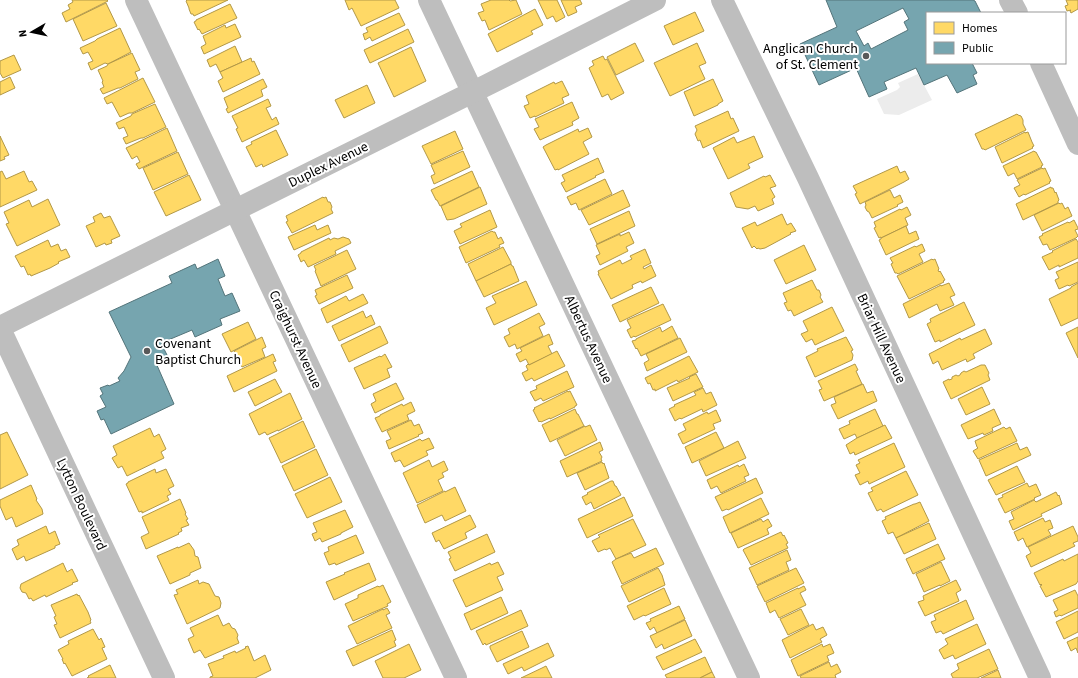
<svg xmlns="http://www.w3.org/2000/svg" width="1078" height="678" viewBox="0 0 1078 678" font-family="'Source Sans 3',sans-serif">
	<rect width="100%" height="100%" fill="#fff"/>
	<polygon fill="#ececec" points="918,74 932,100 899,115 884,114 877,99 897,90 900,87 898,83"/>
	<g fill="#ffd966" stroke="#b29847">
		<polygon points="72,0 107,0 108,1 66,22 62,13 70,9 68,5 73,2"/>
		<polygon points="187,0 228,0 194,16 193,14 191,14 189,9 189,8 186,1"/>
		<polygon points="345,0 395,0 399,8 361,26 352,8 349,10"/>
		<polygon points="491,0 509,0 510,1 516,0 522,14 489,30 485,20 482,21 478,13 484,11 481,4"/>
		<polygon points="538,0 557,0 565,17 556,22 553,16 547,19"/>
		<polygon points="561,0 580,0 582,4 575,7 577,12 568,16"/>
		<polygon points="1066,0 1078,0 1078,9 1071,13 1070,11 1071,10 1067,11 1065,6 1068,5"/>
		<polygon points="106,3 117,26 83,41 73,19"/>
		<polygon points="230,4 237,18 202,34 199,29 198,30 194,22 196,21 196,20"/>
		<polygon points="535,9 543,25 531,31 533,34 497,52 488,34"/>
		<polygon points="695,12 704,31 673,45 664,26"/>
		<polygon points="399,13 405,25 372,41 370,37 365,40 363,34 368,32 366,28"/>
		<polygon points="235,24 241,37 204,54 201,47 206,44 203,36 225,25 226,28"/>
		<polygon points="120,28 131,52 108,64 105,63 91,70 88,63 93,61 88,52 83,54 80,48 95,41 97,39"/>
		<polygon points="408,29 414,42 370,63 364,50"/>
		<polygon points="635,43 644,61 616,75 607,57"/>
		<polygon points="697,43 706,63 699,66 705,79 670,96 654,63"/>
		<polygon points="235,46 242,62 220,72 216,64 210,67 207,60"/>
		<polygon points="411,47 426,81 394,97 378,63"/>
		<polygon points="132,53 140,70 135,72 138,79 120,88 118,88 103,94 100,89 104,87 102,82 103,81 98,70 107,66 108,64"/>
		<polygon points="14,55 21,70 3,78 0,73 0,61"/>
		<polygon points="603,56 605,60 607,59 624,93 611,100 608,94 602,97 589,68 594,65 592,61"/>
		<polygon points="251,58 252,62 254,61 260,74 223,92 218,81 223,78 220,72"/>
		<polygon points="10,77 15,88 0,95 0,82"/>
		<polygon points="143,78 155,102 132,113 129,113 120,117 112,102 107,104 104,98"/>
		<polygon points="263,79 267,87 261,90 263,96 228,113 226,109 228,108 224,98"/>
		<polygon points="713,79 723,101 718,104 718,105 694,116 684,92"/>
		<polygon points="562,81 569,95 562,98 564,103 535,117 535,116 530,118 524,106 529,104 526,96 554,82 555,84"/>
		<polygon points="367,85 375,103 344,118 335,100"/>
		<polygon points="268,99 271,106 266,108 272,120 276,117 279,124 242,142 236,129 238,128 232,116"/>
		<polygon points="572,102 579,118 572,122 573,125 540,140 534,129 539,127 535,119"/>
		<polygon points="155,104 166,127 143,138 141,138 126,144 123,138 128,136 124,127 119,129 116,123 131,116 132,114"/>
		<polygon points="728,111 731,119 733,118 739,131 703,148 700,140 698,141 695,134 697,130 695,126"/>
		<polygon points="1017,114 1018,115 1021,116 1023,120 1023,124 1026,130 985,150 984,149 982,149 975,134"/>
		<polygon points="167,128 177,151 139,169 136,164 140,162 137,156 132,159 126,148"/>
		<polygon points="588,128 592,137 583,142 589,154 558,170 558,169 555,170 543,147 546,145 578,129 579,132"/>
		<polygon points="276,130 288,155 263,167 262,164 256,167 246,147 252,144 251,142"/>
		<polygon points="455,131 463,149 431,164 422,146"/>
		<polygon points="1025,132 1025,133 1028,132 1032,142 1034,146 1032,147 1033,148 1002,163 995,147"/>
		<polygon points="0,136 9,155 4,157 5,159 0,161"/>
		<polygon points="754,136 763,157 748,164 750,168 728,179 713,148 734,137 737,143"/>
		<polygon points="463,151 470,167 434,184 431,176 435,174 431,165"/>
		<polygon points="1034,151 1035,152 1036,152 1043,165 1041,166 1042,167 1017,179 1014,173 1008,176 1003,166"/>
		<polygon points="178,152 188,174 153,190 143,168"/>
		<polygon points="598,158 604,172 595,176 596,177 566,192 561,183 565,181 562,175"/>
		<polygon points="897,166 900,173 905,171 909,179 904,182 860,204 855,194 857,193 853,186"/>
		<polygon points="1042,168 1043,169 1045,168 1051,181 1049,182 1050,183 1025,195 1024,194 1019,197 1014,188 1020,185 1017,180"/>
		<polygon points="2,171 6,179 24,171 29,182 32,181 37,190 0,207 0,172"/>
		<polygon points="472,171 479,187 440,206 437,200 436,200 431,190"/>
		<polygon points="189,175 201,200 166,216 154,192"/>
		<polygon points="770,175 776,186 770,188 775,197 772,199 774,204 758,211 755,206 748,209 736,207 730,193 764,176 765,177"/>
		<polygon points="605,179 612,194 579,210 576,203 571,205 567,197"/>
		<polygon points="480,187 487,204 454,219 447,220 441,206"/>
		<polygon points="1051,187 1051,188 1053,188 1055,193 1056,192 1059,200 1058,201 1058,203 1023,220 1016,204"/>
		<polygon points="623,190 630,206 589,225 581,210"/>
		<polygon points="890,190 894,198 900,195 903,202 897,205 898,206 872,218 869,212 867,211 865,207 866,205 865,202"/>
		<polygon points="323,197 324,198 326,197 328,202 330,202 332,207 331,209 333,213 292,233 286,222 288,221 286,216"/>
		<polygon points="48,199 60,225 17,246 6,224 9,223 4,212 29,200 32,207"/>
		<polygon points="1059,203 1060,204 1062,203 1065,209 1068,207 1072,216 1042,231 1034,215"/>
		<polygon points="907,207 911,215 905,218 908,225 881,238 881,237 879,238 874,228 876,227 874,222 900,209 901,210"/>
		<polygon points="490,210 497,227 460,244 454,231 462,227 460,224"/>
		<polygon points="629,211 635,226 597,244 590,229"/>
		<polygon points="101,213 104,218 110,216 120,236 111,240 112,243 106,245 105,243 96,247 86,226 95,222 93,217"/>
		<polygon points="782,214 787,225 791,223 796,231 790,233 791,234 765,248 760,249 758,248 757,249 754,246 752,248 742,228 755,222 757,226"/>
		<polygon points="1074,220 1078,228 1078,229 1075,230 1078,236 1076,238 1050,250 1047,244 1043,245 1039,237 1043,235 1042,234 1068,222 1069,223"/>
		<polygon points="315,225 317,230 328,225 331,233 294,250 288,237"/>
		<polygon points="906,226 909,234 916,231 919,239 886,255 879,240 881,239 881,238"/>
		<polygon points="492,231 493,232 495,232 498,239 501,237 504,243 499,245 500,247 466,263 459,247"/>
		<polygon points="629,232 634,243 626,247 628,251 600,265 596,256 600,254 596,245 620,234 620,236"/>
		<polygon points="343,237 349,239 351,243 335,251 336,254 308,267 304,260 301,262 298,255 301,253 301,252 329,238 330,240 334,238 338,239"/>
		<polygon points="1076,239 1078,242 1078,258 1059,267 1059,265 1049,270 1042,257 1053,252 1052,251"/>
		<polygon points="48,240 51,247 58,244 61,251 66,249 70,257 58,262 59,263 50,268 31,276 30,274 28,275 24,266 21,267 15,256"/>
		<polygon points="922,244 925,251 919,254 923,262 898,274 897,273 895,273 891,264 893,263 890,258 915,246 916,247"/>
		<polygon points="804,245 816,270 786,284 774,260"/>
		<polygon points="503,247 511,262 511,264 476,281 468,264"/>
		<polygon points="645,249 651,263 643,267 644,269 651,265 656,276 642,283 641,281 632,285 633,288 611,299 598,274 599,274 598,271 620,260 622,264 632,259 630,256"/>
		<polygon points="347,250 356,269 321,286 315,271 316,270 314,266"/>
		<polygon points="932,259 933,260 935,259 939,269 938,270 939,272 940,271 945,280 943,281 944,282 909,299 897,276"/>
		<polygon points="1078,262 1078,282 1069,286 1068,285 1059,289 1055,280 1059,278 1056,272"/>
		<polygon points="511,264 512,266 513,266 519,281 484,297 476,281"/>
		<polygon points="347,275 353,288 319,304 315,296 317,295 315,290"/>
		<polygon points="812,280 817,290 819,290 821,295 820,297 823,302 794,316 791,310 788,311 784,303 787,302 783,293"/>
		<polygon points="526,281 537,305 494,325 486,308 496,303 492,296"/>
		<polygon points="949,283 955,295 950,297 954,305 940,311 937,304 909,318 903,304 941,285 941,286"/>
		<polygon points="1078,283 1078,318 1061,326 1049,299 1071,288 1071,287"/>
		<polygon points="651,287 659,303 620,322 612,305"/>
		<polygon points="363,294 368,303 327,323 321,309 346,296 349,301"/>
		<polygon points="964,302 975,325 940,342 940,340 935,342 927,324 931,322 930,319"/>
		<polygon points="663,304 671,320 635,337 634,336 631,338 627,330 631,328 627,320"/>
		<polygon points="832,307 844,331 815,345 812,339 806,342 801,334 808,331 803,321"/>
		<polygon points="363,311 366,318 371,315 375,324 339,341 332,326"/>
		<polygon points="539,313 545,324 539,327 543,336 517,349 515,344 509,347 504,337 510,334 508,329"/>
		<polygon points="248,322 256,339 231,352 222,334"/>
		<polygon points="380,326 388,343 349,362 341,345"/>
		<polygon points="672,326 678,338 641,356 637,348 636,349 632,341 636,340 636,339 660,327 662,332"/>
		<polygon points="1078,327 1078,358 1066,333"/>
		<polygon points="985,329 992,344 973,354 975,358 967,362 966,359 942,370 938,361 933,364 929,354 960,338 961,340"/>
		<polygon points="549,334 553,344 548,346 552,354 529,365 526,359 520,362 516,354 522,351 520,348"/>
		<polygon points="262,337 266,347 262,349 265,357 242,367 239,362 234,365 231,358 236,355 234,351"/>
		<polygon points="846,337 853,350 851,351 853,355 852,360 815,377 806,357 818,351 817,349"/>
		<polygon points="680,338 687,352 647,371 644,363 649,360 646,354"/>
		<polygon points="557,351 565,366 534,381 532,378 526,381 522,373 528,370 526,366 528,364 529,365"/>
		<polygon points="273,354 276,361 273,362 277,371 234,392 227,376"/>
		<polygon points="385,354 392,367 387,369 390,377 364,389 354,368 380,356 381,357"/>
		<polygon points="689,356 698,372 678,382 677,380 655,391 655,389 653,390 650,383 648,384 645,378"/>
		<polygon points="855,364 858,370 856,371 862,384 824,401 819,390 822,389 818,381"/>
		<polygon points="981,365 985,365 989,373 988,375 990,380 951,399 943,382 949,379 949,380 952,379 952,377 956,375 958,376 960,375 961,373 964,371 966,372"/>
		<polygon points="567,371 574,387 543,401 541,398 535,401 530,392 537,389 536,386"/>
		<polygon points="696,374 703,387 673,401 667,388 690,378 689,377"/>
		<polygon points="275,379 282,392 255,406 248,392"/>
		<polygon points="396,383 404,399 375,413 371,404 376,401 373,394"/>
		<polygon points="863,384 867,393 873,391 877,401 838,419 831,405 836,403 834,397"/>
		<polygon points="982,387 990,404 966,415 958,399"/>
		<polygon points="703,388 706,394 711,392 717,405 703,412 702,409 681,419 680,418 675,421 669,409 675,406 674,405 696,395 694,392"/>
		<polygon points="568,391 568,392 570,391 577,405 575,406 575,407 550,419 550,418 541,422 540,421 539,422 533,410 535,409 534,408"/>
		<polygon points="290,393 302,419 278,431 278,430 267,435 265,432 259,435 249,414"/>
		<polygon points="411,402 415,411 407,415 409,420 382,432 375,418 380,416 380,415 402,404 403,406"/>
		<polygon points="575,409 577,414 578,414 584,426 550,442 542,425"/>
		<polygon points="875,409 883,426 857,438 855,434 844,439 839,429 850,424 849,421"/>
		<polygon points="994,409 1001,424 992,428 993,431 984,435 983,433 968,439 961,425"/>
		<polygon points="716,410 721,421 713,424 715,429 683,444 678,434 686,430 683,424 707,412 708,414"/>
		<polygon points="411,420 414,426 419,424 423,433 418,435 419,436 389,449 386,441 391,439 387,431"/>
		<polygon points="303,421 315,447 281,463 269,438"/>
		<polygon points="590,425 597,440 565,456 557,440 585,426 585,427"/>
		<polygon points="885,425 892,438 855,455 854,452 850,454 846,445 857,438"/>
		<polygon points="1004,427 1006,429 1010,427 1017,441 978,459 973,451 978,448 977,447 975,441"/>
		<polygon points="150,428 154,437 159,434 166,449 161,452 164,458 127,476 122,466 118,468 112,458 117,455 113,446"/>
		<polygon points="7,432 28,475 0,489 0,435"/>
		<polygon points="716,432 724,448 692,463 685,447"/>
		<polygon points="429,438 434,448 426,451 428,455 404,467 400,460 395,462 391,453 420,439 422,441"/>
		<polygon points="738,441 746,458 706,476 699,461"/>
		<polygon points="600,442 603,450 599,452 602,457 601,459 602,461 567,477 560,461"/>
		<polygon points="894,443 905,467 869,484 868,481 860,485 855,475 860,473 856,465 860,463 858,460"/>
		<polygon points="1017,443 1020,450 1027,447 1031,455 986,476 979,460"/>
		<polygon points="316,449 328,475 294,491 282,466"/>
		<polygon points="429,460 432,467 444,461 448,470 442,473 444,477 438,480 443,491 417,503 403,473"/>
		<polygon points="602,462 603,464 604,463 609,478 585,490 577,473"/>
		<polygon points="744,464 749,475 744,477 746,481 721,493 717,486 711,489 707,480 738,465 739,467"/>
		<polygon points="1017,466 1025,482 996,495 988,480"/>
		<polygon points="155,469 156,473 166,469 174,486 168,489 171,494 167,496 169,500 142,513 142,511 139,512 126,484 128,483 128,482"/>
		<polygon points="906,471 918,495 883,512 881,509 877,511 868,493 873,491 871,488"/>
		<polygon points="330,477 342,502 307,518 295,494"/>
		<polygon points="756,478 763,493 728,510 727,509 722,511 715,497"/>
		<polygon points="611,481 613,481 615,486 616,486 621,495 594,509 591,502 586,505 582,497 588,494 587,493"/>
		<polygon points="1027,483 1029,487 1036,484 1041,495 1034,498 1035,499 1005,513 998,499 1003,497 1002,495"/>
		<polygon points="31,485 37,499 36,500 42,509 43,514 16,527 12,517 6,520 0,506 0,500"/>
		<polygon points="455,487 466,511 445,521 442,515 425,523 417,505 445,491 445,492"/>
		<polygon points="1056,492 1058,496 1059,495 1062,504 1041,514 1042,516 1013,530 1009,521 1014,519 1011,512 1034,500 1036,502"/>
		<polygon points="624,497 633,516 587,538 578,519"/>
		<polygon points="761,498 769,514 730,533 723,517"/>
		<polygon points="180,499 186,513 185,514 188,519 186,520 189,525 181,528 182,531 178,533 179,534 146,549 141,537 149,533 142,517"/>
		<polygon points="920,502 929,521 896,538 893,532 888,534 882,521 886,519 885,517 914,504 915,504"/>
		<polygon points="345,510 353,527 341,533 341,534 322,542 320,538 315,541 312,534 317,532 313,523"/>
		<polygon points="470,515 476,527 465,533 467,538 444,549 439,540 436,542 432,533"/>
		<polygon points="1043,518 1045,522 1050,520 1053,528 1048,530 1051,535 1027,547 1023,538 1018,541 1014,532"/>
		<polygon points="633,519 646,545 616,559 610,548 606,550 605,549 598,552 592,541 600,537 598,535"/>
		<polygon points="761,519 763,522 768,519 772,526 767,529 769,534 738,548 731,533"/>
		<polygon points="929,523 936,539 904,554 896,538"/>
		<polygon points="46,526 49,534 55,531 60,544 55,546 55,548 26,561 24,556 17,560 12,549 19,545 17,540"/>
		<polygon points="1073,526 1078,537 1078,541 1073,543 1075,546 1031,567 1026,556 1031,553 1028,547"/>
		<polygon points="781,532 783,536 784,535 788,543 786,544 788,548 751,565 743,550 744,549"/>
		<polygon points="487,534 495,552 455,571 449,559 451,558 448,552"/>
		<polygon points="356,535 364,553 336,565 335,563 329,565 324,553 329,551 328,547"/>
		<polygon points="189,543 194,550 195,556 198,557 201,568 190,573 190,575 170,584 157,556 178,547 178,548"/>
		<polygon points="938,544 945,559 913,574 906,559"/>
		<polygon points="656,548 664,564 622,584 612,562 616,559 631,553 634,558"/>
		<polygon points="787,550 791,560 786,562 789,570 757,585 749,568"/>
		<polygon points="1078,554 1078,581 1076,584 1046,597 1040,586 1042,585 1041,584 1040,585 1034,573 1063,559 1064,561"/>
		<polygon points="498,562 504,574 497,577 503,590 466,607 453,580 490,563 491,565"/>
		<polygon points="941,562 950,581 940,586 940,585 924,592 916,574"/>
		<polygon points="63,563 67,572 72,569 78,581 72,583 73,584 46,597 45,595 33,601 31,598 29,599 26,593 22,592 20,588 21,584"/>
		<polygon points="369,563 376,580 334,600 326,582 345,574 344,573"/>
		<polygon points="658,568 662,575 665,585 629,602 621,586"/>
		<polygon points="796,568 804,583 765,602 757,586"/>
		<polygon points="198,580 199,584 203,582 209,584 215,596 219,597 221,603 220,608 187,624 174,595 178,594 176,590"/>
		<polygon points="956,580 961,590 956,593 959,601 925,616 918,602 924,600 923,596"/>
		<polygon points="383,585 391,602 387,604 388,606 353,621 345,604 358,598 358,595 378,586 379,587"/>
		<polygon points="804,586 806,590 800,593 806,605 779,618 775,610 770,613 766,603 798,588 798,589"/>
		<polygon points="664,588 671,604 645,616 644,615 634,620 627,606"/>
		<polygon points="1075,590 1078,596 1078,608 1061,616 1060,615 1056,617 1054,612 1058,610 1053,600"/>
		<polygon points="77,594 78,596 79,595 88,612 91,620 90,621 91,623 60,638 54,625 57,624 54,617 56,616 51,605"/>
		<polygon points="501,597 508,613 471,630 464,614"/>
		<polygon points="966,600 974,619 943,634 941,631 936,633 931,622 936,620 934,615"/>
		<polygon points="679,606 685,619 657,633 654,627 650,630 646,623 651,621 650,619"/>
		<polygon points="387,608 390,613 386,615 392,628 357,644 348,626 383,609 383,610"/>
		<polygon points="801,609 809,625 788,635 780,619"/>
		<polygon points="521,610 528,626 486,645 485,643 483,645 476,631"/>
		<polygon points="1078,611 1078,632 1064,639 1056,622"/>
		<polygon points="218,615 223,626 229,623 232,628 235,629 238,635 237,638 239,643 205,658 200,650 194,653 188,639 194,636 190,628"/>
		<polygon points="685,620 692,636 664,649 662,644 656,648 650,636"/>
		<polygon points="813,624 816,630 823,627 827,635 820,639 822,642 790,658 782,640"/>
		<polygon points="977,624 986,644 955,659 953,655 944,659 939,650 948,644 945,639"/>
		<polygon points="93,629 99,640 101,638 105,647 102,648 107,659 72,676 65,663 64,664 62,659 63,659 58,650 69,644 68,641"/>
		<polygon points="392,630 396,640 394,641 396,646 353,666 346,651"/>
		<polygon points="522,631 529,647 497,662 490,648 490,646"/>
		<polygon points="1078,637 1078,653 1076,648 1071,651 1067,642"/>
		<polygon points="695,639 702,652 663,670 656,657"/>
		<polygon points="548,643 554,656 524,671 522,667 508,674 503,664"/>
		<polygon points="409,644 421,670 404,678 383,678 375,661"/>
		<polygon points="822,644 823,647 830,644 834,653 827,656 829,661 798,676 791,660"/>
		<polygon points="248,646 254,661 265,655 271,670 255,678 210,678 210,677 213,676 208,664 224,658 223,656 235,651 236,653 246,648 245,647"/>
		<polygon points="989,649 998,669 977,678 953,678 951,674 959,669 957,664"/>
		<polygon points="705,657 712,672 700,678 667,678 665,675"/>
		<polygon points="829,662 831,667 837,664 841,672 835,675 836,678 801,678 800,676 804,674"/>
		<polygon points="110,665 116,678 87,678 89,677 88,676"/>
		<polygon points="546,666 552,678 521,678 542,668"/>
		<polygon points="998,670 1001,678 981,678"/>
		<polygon points="712,672 715,678 700,678"/>
	</g>
	<g fill="#76a5af" stroke="#53747a" fill-rule="evenodd">
		<path d="M826,0h147l2,1 6,12h-54v50h45l5,10 -4,2 4,9 -20,9 -10,-18 -23,10 -8,-17 -32,14 3,7 -18,8 -13,-29 -37,17 -19,-41 37,-17zM903,8l6,11 -5,3 4,8 -37,19 -3,-6 -4,3 -8,-15z"/>
		<polygon points="218,259 225,276 218,279 225,296 232,293 240,311 220,319 222,325 195,337 192,330 161,343 168,357 156,363 174,404 111,434 104,419 101,420 97,411 106,407 100,396 103,394 100,388 108,385 109,386 120,381 118,378 124,371 131,357 109,312 172,283 169,276 195,264 197,269"/>
	</g>
	<g fill="none" stroke-linecap="round" stroke-linejoin="round">
		<g stroke="#bebebe" stroke-width="22">
			<polyline points="136,0 456,678"/>
			<polyline points="429,0 749,678"/>
			<polyline points="722,0 808,178 1040,678"/>
			<polyline points="1010,0 1017,13"/>
			<polyline points="1041,63 1078,144"/>
			<polyline points="0,327 487,85 655,0"/>
			<polyline points="0,329 164,678"/>
		</g>
	</g>
	<g fill="#595959" stroke="#fff" stroke-width="1.5">
		<circle cx="866" cy="56" r="4"/>
		<circle cx="147" cy="351" r="4"/>
	</g>
	<g text-anchor="middle" stroke-width="4" stroke-linejoin="round" paint-order="stroke">
		<g font-size="14" fill="#000" stroke="#fff" text-anchor="end">
			<text x="858" y="53">Anglican Church<tspan x="858" dy="16">of St. Clement</tspan></text>
			<text x="155" y="348" text-anchor="start">Covenant<tspan x="155" dy="16">Baptist Church</tspan></text>
		</g>
		<g font-size="14" fill="#000" stroke="#fff">
			<text transform="translate(328 164) rotate(-26)" y="5">Duplex Avenue</text>
			<text transform="translate(882 338) rotate(65)" y="5">Briar Hill Avenue</text>
			<text transform="translate(296 339) rotate(65)" y="5">Craighurst Avenue</text>
			<text transform="translate(589 339) rotate(65)" y="5">Albertus Avenue</text>
			<text transform="translate(82 504) rotate(65)" y="5">Lytton Boulevard</text>
		</g>
	</g>
	<rect x="926" y="12" width="140" height="52" fill="#ffffff" stroke="#999999"/>
	<rect x="934" y="22" width="20" height="12" fill="#ffd966" stroke="#999999"/>
	<text x="962" y="32" font-size="12" fill="#000000">Homes</text>
	<rect x="934" y="42" width="20" height="12" fill="#76a5af" stroke="#999999"/>
	<text x="962" y="52" font-size="12" fill="#000000">Public</text>
	<g transform="translate(32 32) rotate(261)" stroke="#ffffff" stroke-width="3" paint-order="stroke">
	<path d="M0-3L7 15L0 10L-7 15Z" fill="#000000"/>
	<text y="-6" font-size="11" font-weight="bold" text-anchor="middle" fill="#000000">N</text>
	</g>
</svg>
